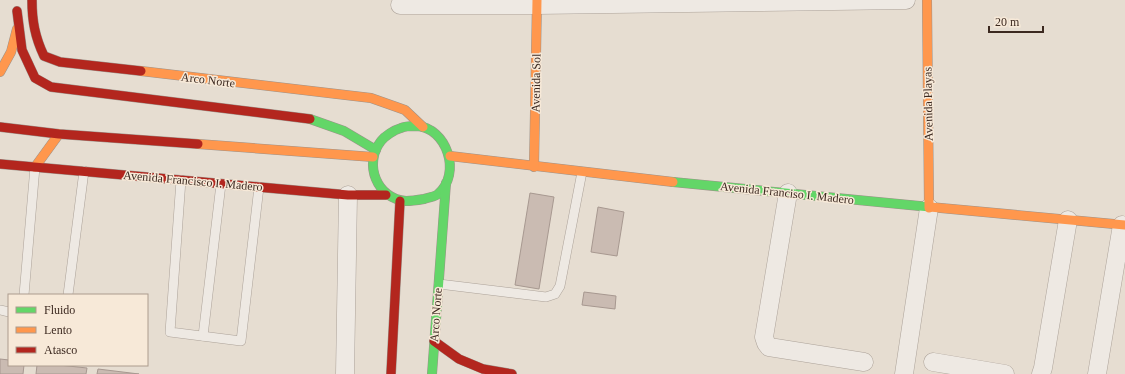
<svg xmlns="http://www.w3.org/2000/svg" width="1125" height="374" viewBox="0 0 1125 374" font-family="Georgia,serif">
	<rect width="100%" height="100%" fill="#e6ddd1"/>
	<g fill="#cabbb2" stroke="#a79890">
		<polygon points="530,193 554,197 539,289 515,285"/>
		<polygon points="598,207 624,212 617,256 591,252"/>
		<polygon points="584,292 616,296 615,309 582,305"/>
		<polygon points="0,359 9,360 9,365 24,365 23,374 0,374"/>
		<polygon points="37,365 59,365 87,368 86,374 36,374"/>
		<polygon points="98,369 139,374 97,374"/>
	</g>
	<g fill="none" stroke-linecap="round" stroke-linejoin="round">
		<g stroke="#aca299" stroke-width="10">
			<g id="lane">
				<polyline points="181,180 170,332 241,341 259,187"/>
				<polyline points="439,284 546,297 555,294 560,286 582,172"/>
				<polyline points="24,295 35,167"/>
				<polyline points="68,295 84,171"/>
				<polyline points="0,310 9,312"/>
				<polyline points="203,336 221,184"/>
			</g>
		</g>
		<g stroke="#aca299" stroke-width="19">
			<g id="street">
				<polyline points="400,5 537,5 906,0"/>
				<polyline points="788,193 764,337 766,343 769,347 864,362"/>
				<polyline points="933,362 1005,374"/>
				<polyline points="345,374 348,195"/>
				<polyline points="904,374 929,208"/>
				<polyline points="1041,374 1043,368 1068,220"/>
				<polyline points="1097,374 1122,225"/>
			</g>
		</g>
		<g stroke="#9c928a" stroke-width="10">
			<g id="fast">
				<polyline points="310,119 344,131 376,150"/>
				<path d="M416,126c31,1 46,48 22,68 -3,3 -9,3 -14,5 -6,1 -12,2 -18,2 -29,-2 -43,-37 -25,-60 4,-5 13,-11 20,-13 4,-2 10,-2 15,-2z"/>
				<polyline points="673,182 930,207"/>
				<polyline points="432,374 446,183"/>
			</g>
		</g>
		<g stroke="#9c928a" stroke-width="10">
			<g id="slow">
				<polyline points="927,0 929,208"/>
				<polyline points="141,71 371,98 405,110 423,127"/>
				<polyline points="0,72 11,52 17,29"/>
				<polyline points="198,144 373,157"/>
				<polyline points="450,156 673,182"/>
				<polyline points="35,167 59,134"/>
				<polyline points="534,167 537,0"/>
				<polyline points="930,207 1125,225"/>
			</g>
		</g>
		<g stroke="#9c928a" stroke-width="10">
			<g id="jam">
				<path d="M32,0c0,21 3,37 12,56l16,6 81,9"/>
				<polyline points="17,11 22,50 35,78 51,87 310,119"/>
				<polyline points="0,127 59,134 198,144"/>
				<polyline points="0,164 348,195 386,195"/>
				<polyline points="434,341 459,359 483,369 512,374"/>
				<polyline points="391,374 400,201"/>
			</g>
		</g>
		<use href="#lane" stroke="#eee9e3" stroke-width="9"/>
		<use href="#street" stroke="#eee9e3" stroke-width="18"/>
		<use href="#fast" stroke="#63d668" stroke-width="9"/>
		<use href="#slow" stroke="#ff974d" stroke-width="9"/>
		<use href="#jam" stroke="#b3261e" stroke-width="9"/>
	</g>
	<g text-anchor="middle" stroke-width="3" stroke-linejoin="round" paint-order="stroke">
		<g font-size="12" fill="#3c2920" stroke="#f7e9d8">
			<text transform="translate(208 80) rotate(7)" y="4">Arco Norte</text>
			<text transform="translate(536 83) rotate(-89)" y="4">Avenida Sol</text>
			<text transform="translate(928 104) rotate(-91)" y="4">Avenida Playas</text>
			<text transform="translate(193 181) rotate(5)" y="4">Avenida Francisco I. Madero</text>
			<text transform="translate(787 193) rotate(6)" y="4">Avenida Franciso I. Madero</text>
			<text transform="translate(436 315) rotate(-86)" y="4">Arco Norte</text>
		</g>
	</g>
	<rect x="8" y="294" width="140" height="72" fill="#f7e9d8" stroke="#ac9c8e"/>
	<rect x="16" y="307" width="20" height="6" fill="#63d668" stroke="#ac9c8e"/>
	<text x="44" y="314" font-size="12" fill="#3c2920">Fluido</text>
	<rect x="16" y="327" width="20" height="6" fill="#ff974d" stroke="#ac9c8e"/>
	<text x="44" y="334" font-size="12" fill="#3c2920">Lento</text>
	<rect x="16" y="347" width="20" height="6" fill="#b3261e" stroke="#ac9c8e"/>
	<text x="44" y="354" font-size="12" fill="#3c2920">Atasco</text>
	<path d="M989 26v6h54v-6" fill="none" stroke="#3c2920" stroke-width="2"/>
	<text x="995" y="26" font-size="12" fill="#3c2920" stroke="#f7e9d8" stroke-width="3" paint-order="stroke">20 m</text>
</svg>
